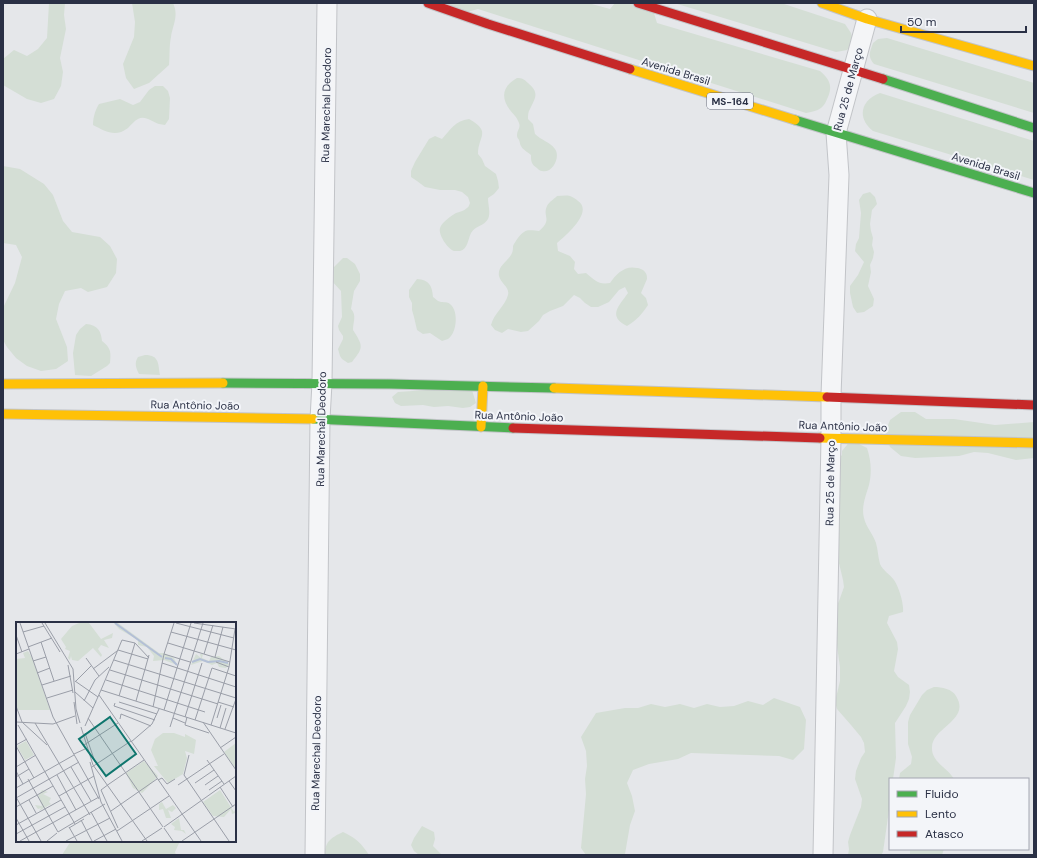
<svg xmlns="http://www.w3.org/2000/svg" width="1037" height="858" viewBox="0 0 1037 858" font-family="'DM Sans',sans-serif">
	<rect width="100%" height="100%" fill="#e5e7ea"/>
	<g fill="#d4ded5">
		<polygon points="49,3 65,3 64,15 66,29 60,58 63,72 61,86 54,99 41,103 27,99 3,85 3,59 14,50 27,56 38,49 47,38"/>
		<path d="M132,3h41c6,13 0,21 -2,34 -2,9 -1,19 -2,28l-20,18 -15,6 -8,-11 -3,-14 11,-27 1,-15z"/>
		<path d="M434,3h154l22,6 5,-6h36l6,20 163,48c9,8 13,14 8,26 -2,4 -3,8 -7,11 -4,3 -10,4 -15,5l-328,-104 -11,3z"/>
		<polygon points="674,3 781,3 845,24 851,33 853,40 851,45 847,50 836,52"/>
		<path d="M887,38l147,45v30l-160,-49c-7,-8 -4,-12 -1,-21l5,-4z"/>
		<path d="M517,78c5,0 7,1 11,5 12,10 7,15 2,26 -2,3 -2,6 -2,10l5,5 2,10c6,6 15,8 20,15 6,8 -3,25 -13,22 -2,0 -4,-2 -5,-3 -6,-4 -6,-7 -6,-13 -3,-3 -8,-5 -10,-9 -1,-1 -1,-4 -2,-6 -1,-2 -2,-2 -2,-5 0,-5 4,-7 2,-12 -2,-6 -6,-9 -9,-13 -10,-13 -7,-24 7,-32z"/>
		<path d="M155,86h8l5,5 2,7 -1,21 -4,6c-2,0 -4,-1 -6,-1 -7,-2 -14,-9 -21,-5 -4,2 -7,6 -10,9 -13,10 -23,3 -35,-3 0,-8 2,-14 6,-21l21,-5 13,6 7,-3 9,-12z"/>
		<path d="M880,93l154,48v39l-161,-49c-16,-12 -13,-31 7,-38z"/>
		<path d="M469,119c23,13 9,17 9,35l4,5 3,7 11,8 2,7 1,7 -5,6 -6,4c0,7 3,15 0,21 -4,7 -13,7 -17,14 -3,6 -3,16 -11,18 -2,0 -4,0 -6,0 -6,-2 -16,-16 -14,-23 2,-6 11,-12 16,-15 3,-1 8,-2 11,-5 2,-1 2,-3 3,-5l-2,-6 -6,-5 -7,-2h-15l-15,-3 -8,-6 -6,-4v-6l4,-9 14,-23 6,-3 7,3c9,-10 13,-18 27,-20z"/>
		<polygon points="3,166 20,169 44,184 53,195 63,221 72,232 100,237 110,246 117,259 116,273 107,287 88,292 81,288 65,291 59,304 56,319 67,347 68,361 56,369 41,371 27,366 16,358 7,347 3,340 3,308 15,283 22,257 16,245 3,243"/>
		<polygon points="870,192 875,197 877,204 872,210 870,224 871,231 873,238 872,245 874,252 873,258 870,265 871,272 868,286 874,299 873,306 864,312 857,313 853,307 850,293 850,286 858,275 864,262 855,251 856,244 859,238 861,213 859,200 863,194"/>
		<path d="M557,196c4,0 9,-1 13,0 3,1 6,3 8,5 16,11 -13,35 -21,42l1,8 12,5 5,6 -1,7 4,5 8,-1c9,7 12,12 24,10 6,-9 15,-18 27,-15 2,0 7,2 8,4 2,2 2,5 2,7l-6,14 5,5 2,7c-6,9 -11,15 -21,21 -20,-10 -8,-20 1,-33l-3,-6 -6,3 -10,12 -11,5h-7l-6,-4 -5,-5 -6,-3 -11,11 -13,5 -7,4 -4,6 -11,10 -7,1 -13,-3 -6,4 -7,-3 -4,-5c3,-12 14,-19 17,-30 2,-8 -7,-11 -9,-19 -2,-10 10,-15 13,-23 1,-2 1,-5 1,-7 2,-4 7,-12 11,-14 4,-3 11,-1 15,-1 14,-12 3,-14 8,-25 2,-4 7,-7 10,-10z"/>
		<path d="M343,258h4l8,6 5,10v7l-6,10 -3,18c6,6 2,13 2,21 10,16 11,17 -1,32l-4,1 -6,-4 -2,-3 -2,-7 5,-10v-3l-4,-6 -1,-4 4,-9 -1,-26 -10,-11v-10z"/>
		<path d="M417,279c12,1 15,6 16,18 2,1 3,3 5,4 4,2 8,0 12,3 9,7 7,29 -2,35 -2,1 -4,1 -6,2l-12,-8 -7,1 -6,-4 -3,-13 -2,-7v-7l-3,-6v-7z"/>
		<path d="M86,324c12,1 15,7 16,17 9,7 9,11 8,22l-3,3 -16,10 -16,-1 -2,-22 3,-18 4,-6z"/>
		<path d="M145,355c15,0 13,10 15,20l-21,-1c-3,-6 -5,-11 -1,-17z"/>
		<polygon points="471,387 476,403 470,407 463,408 448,406 434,407 423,405 401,406 395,403 392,397 398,392"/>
		<polygon points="901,412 915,412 926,419 954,419 995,425 1034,422 1034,458 1016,460 988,453 974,452 959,456 915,458 901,456 890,447 885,433 890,420"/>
		<path d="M851,440l16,8c4,12 5,24 2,37 -3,10 -8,22 -5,33 2,9 9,16 12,25 2,7 2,14 4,21 3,7 10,10 14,16 5,7 10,24 9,32l-14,4 -2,7 10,19 1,7 -4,22 4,6 11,8 1,7 -1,7 -3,7 -11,17 1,35 -3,21h-3v24l-7,49 -2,3h-33l1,-6 -1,-7 2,-7 11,-28 1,-8 -7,-20 1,-8 5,-13 4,-6 -1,-9 -3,-6 -10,-12 -14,-16 -2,-7 5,-21v-14l-3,-21 -4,-16 3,-22 3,-7 5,-14 -1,-7 -5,-21 1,-101 3,-3v-4z"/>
		<path d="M934,687c8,0 18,2 22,9 15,24 -23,31 -24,51 -1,15 16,21 22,32h-55l1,-6 11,-9 1,-7 -4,-13v-22l2,-7 12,-20 5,-5z"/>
		<polygon points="774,698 800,707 806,720 804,749 793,760 779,756 691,753 678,759 649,764 633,770 627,783 632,796 635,811 630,825 625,854 624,855 586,855 581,848 586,794 585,779 587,766 586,751 581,737 596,713 625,708 638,708 651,704 665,707 680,704 694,708 707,704 720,707 734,706 748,701 763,705"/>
		<polygon points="422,826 434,832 435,839 433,846 442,855 419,855 414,851 411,845 414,838"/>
		<path d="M343,832c13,6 18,11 26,23h-44c-1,-13 7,-18 18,-23z"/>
		<polygon points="72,841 180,841 175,852 176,855 62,855 69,844"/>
		<polygon points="910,849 944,849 942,855 910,855"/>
	</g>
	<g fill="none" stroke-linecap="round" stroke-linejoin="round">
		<g stroke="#c2c4c8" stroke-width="21">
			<g id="street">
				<polyline points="315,855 320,419 322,383 327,3"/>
				<polyline points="823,855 831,438 831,396 839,175 836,133 867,19"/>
			</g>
		</g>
		<g stroke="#c2c4c8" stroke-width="11">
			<g id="fast">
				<polyline points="883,79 1034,128"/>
				<polyline points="795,120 1034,193"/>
				<polyline points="223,383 390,384 554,388"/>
				<polyline points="313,419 513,428"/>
			</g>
		</g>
		<g stroke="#c2c4c8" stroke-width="11">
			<g id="slow">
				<polyline points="822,3 867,19 1034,66"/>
				<polyline points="630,69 795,120"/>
				<polyline points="3,384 223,383"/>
				<polyline points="554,388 827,397"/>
				<polyline points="3,414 313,419"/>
				<polyline points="481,427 483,386"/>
				<polyline points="820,438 1034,443"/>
			</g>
		</g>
		<g stroke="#c2c4c8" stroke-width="11">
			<g id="jam">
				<polyline points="428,3 488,24 630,69"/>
				<polyline points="638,3 883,79"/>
				<polyline points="827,397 1034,405"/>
				<polyline points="513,428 820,438"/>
			</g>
		</g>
		<use href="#street" stroke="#f4f5f7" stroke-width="19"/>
		<use href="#fast" stroke="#4caf50" stroke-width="9"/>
		<use href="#slow" stroke="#ffc107" stroke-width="9"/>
		<use href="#jam" stroke="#c62828" stroke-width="9"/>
	</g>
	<g text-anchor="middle" stroke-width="4" stroke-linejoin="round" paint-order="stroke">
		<rect fill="#f3f5f9" stroke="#666b7b" stroke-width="1" x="707" y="93" width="46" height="16" rx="3"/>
		<g font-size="10" font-weight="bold" fill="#2a3045">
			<text x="730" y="105">MS-164</text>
		</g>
		<g font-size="11" fill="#2a3045" stroke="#f3f5f9">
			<text transform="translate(676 71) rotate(17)" y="4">Avenida Brasil</text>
			<text transform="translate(848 89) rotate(-75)" y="4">Rua 25 de Março</text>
			<text transform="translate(326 105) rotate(-89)" y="4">Rua Marechal Deodoro</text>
			<text transform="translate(986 166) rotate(17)" y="4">Avenida Brasil</text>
			<text transform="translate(195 405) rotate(1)" y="4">Rua Antônio João</text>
			<text transform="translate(519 416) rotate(2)" y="4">Rua Antônio João</text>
			<text transform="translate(843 426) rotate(2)" y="4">Rua Antônio João</text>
			<text transform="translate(321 429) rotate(-89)" y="4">Rua Marechal Deodoro</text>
			<text transform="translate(830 483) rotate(-89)" y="4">Rua 25 de Março</text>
			<text transform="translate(316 753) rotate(-89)" y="4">Rua Marechal Deodoro</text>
		</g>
	</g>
	<g transform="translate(16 622)">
		<rect width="220" height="220" fill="#e5e7ea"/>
		<path d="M63,1h10l12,16 12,-6 -1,5 -8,2 5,8 -8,-3 -3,4 4,6 -1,2 -8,-9 -15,13 -6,-1 -1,-4 -1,4 -2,-2 2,-7 -5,-2 1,-2 -5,-8 11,-13zM98,1h4l41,30h5l10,5 3,7 -13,-5 -11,1 1,-5 -7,-9 -9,-2v-5l-19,-11zM12,29l4,7 18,52h-32l-2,-5v-46l9,-1 -2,-5zM180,32l5,4 -1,-4h3l-1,4 7,3 2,-4 8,-1 10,8 -3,4 -7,-1 -2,-4 -5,2 -9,-4 -12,4zM147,111h11l11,4v-3l11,6 -2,14 -9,-3 2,7 -4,16 -15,9 -14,-17h4l-7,-16 4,-11zM10,119l8,14 -9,5 -8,-14zM220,121v26l-12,-17zM128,139l14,15 -11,12 2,2 -2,-2 -5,5 -9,-5 -7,-15zM26,168l6,2 -5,2 8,4 -2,4 2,2 -12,7 2,-3 -3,1 -3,-4 7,1 -4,-10zM204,168l14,22 2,-4v9l-1,-4 -3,1 -1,-5 -7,8 -11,-1 -10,-14zM146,180l4,7 7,-4 3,3 -4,4 -4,-2 3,8h-5l-3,-9 -4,1v-6zM163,196l2,12h3l2,4 -4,-3 -8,-1 1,-3 -4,-3z" fill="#d4ded5"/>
		<path fill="none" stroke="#b3bfd6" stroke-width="2" d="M99,1l47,34M149,36l6,1 6,6M176,40l8,-3 8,3 11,-1 9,2"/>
		<path fill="none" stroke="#9a9ea8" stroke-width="1" d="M4,1l33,94 46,82M26,1l18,29M29,1l28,46 3,40 4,14M160,1l58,15M178,1l42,6M7,10l21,-6M155,10l65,18M0,13l6,17M25,20l13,39M152,21l62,19M12,25l24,-9M102,28l30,9M0,32l13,-5M148,32l26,8M188,32l9,-29M199,35l8,-30M70,36l13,18M98,38l122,38M17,39l13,-4M200,40l13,5M146,41l74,24M52,43l5,28M77,47l24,-18M94,48l108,34M21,51l13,-5M90,58l99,32M59,59l23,16M59,60l16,-16M26,63l29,-9M85,68l21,-50 13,3 14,15M59,70l18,16M83,73l102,146M103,74l16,-53M31,76l26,-8M68,79l11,-21 14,-13M120,79l13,-46M58,80l3,22M103,80l38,12M202,80l16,5M99,81l-1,3 41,14M0,84l6,16 25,23M137,85l11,-53 10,-31M148,88l27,-87M169,95l17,-54M171,95l-2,8 24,8M72,96l75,109M157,96l12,5M201,96l4,-13M104,97l1,-5 30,12M179,98l17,-52 24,8M0,100l37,2 22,-8M187,100l33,48M19,101l55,92M2,103l57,99M195,103l18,-58 6,-38M69,104l16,-36 135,43M65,105l12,38 54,76M154,105l33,-104M204,106l6,-20M209,107l11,-30M69,111l10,29M115,120l21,-18 7,-15M0,123l11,-6M68,123l34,-22M0,124l18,32M204,126l16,-11M58,132l11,-5M173,133l-5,20 45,66M191,138l17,24M74,140l11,40 21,39M0,145l20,-12M55,145l20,34M76,145l39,-26M0,149l7,13M41,153l19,35M0,155l13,-8M12,157l30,53M142,158l4,-2 5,6 8,-5M213,159l7,10M179,161l19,-13M93,162l35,-24M93,162l-8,6 17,38M162,163l46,-31M189,163l13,-9M204,165l13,20M0,166l58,-33M193,168l13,-9M43,174l35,-20M0,175l25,44M0,176l63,-36M13,178l7,13M0,185l37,-21M95,189l46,-32M75,190l16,29M0,196l13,23M65,198l11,21M0,203l45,-25M53,205l8,14M148,205l72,-51M53,206l15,-9M148,206l9,13M101,209l52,-35M42,210l47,-28M0,212l49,-27M4,219l79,-44M31,219l10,-8M50,219l44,-23M78,219l22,-12M126,219l20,-13M166,219l54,-37"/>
		<path fill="#0f766e" fill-opacity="0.15" stroke="#0f766e" stroke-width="2" d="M94,95l26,37 -30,22 -27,-37z"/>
		<rect width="220" height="220" fill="none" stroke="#2a3045" stroke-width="2"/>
	</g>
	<rect width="1037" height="858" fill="none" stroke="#2a3045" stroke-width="8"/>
	<rect x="889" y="778" width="140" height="72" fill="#f3f5f9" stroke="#a3a6b1"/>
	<rect x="897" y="791" width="20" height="6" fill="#4caf50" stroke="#a3a6b1"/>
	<text x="925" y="798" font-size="12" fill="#2a3045">Fluido</text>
	<rect x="897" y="811" width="20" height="6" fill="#ffc107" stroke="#a3a6b1"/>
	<text x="925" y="818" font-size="12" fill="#2a3045">Lento</text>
	<rect x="897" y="831" width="20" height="6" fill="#c62828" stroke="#a3a6b1"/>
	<text x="925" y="838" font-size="12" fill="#2a3045">Atasco</text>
	<path d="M901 26v6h125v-6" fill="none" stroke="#2a3045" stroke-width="2"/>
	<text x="907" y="26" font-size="12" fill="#2a3045" stroke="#f3f5f9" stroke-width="3" paint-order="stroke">50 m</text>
</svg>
